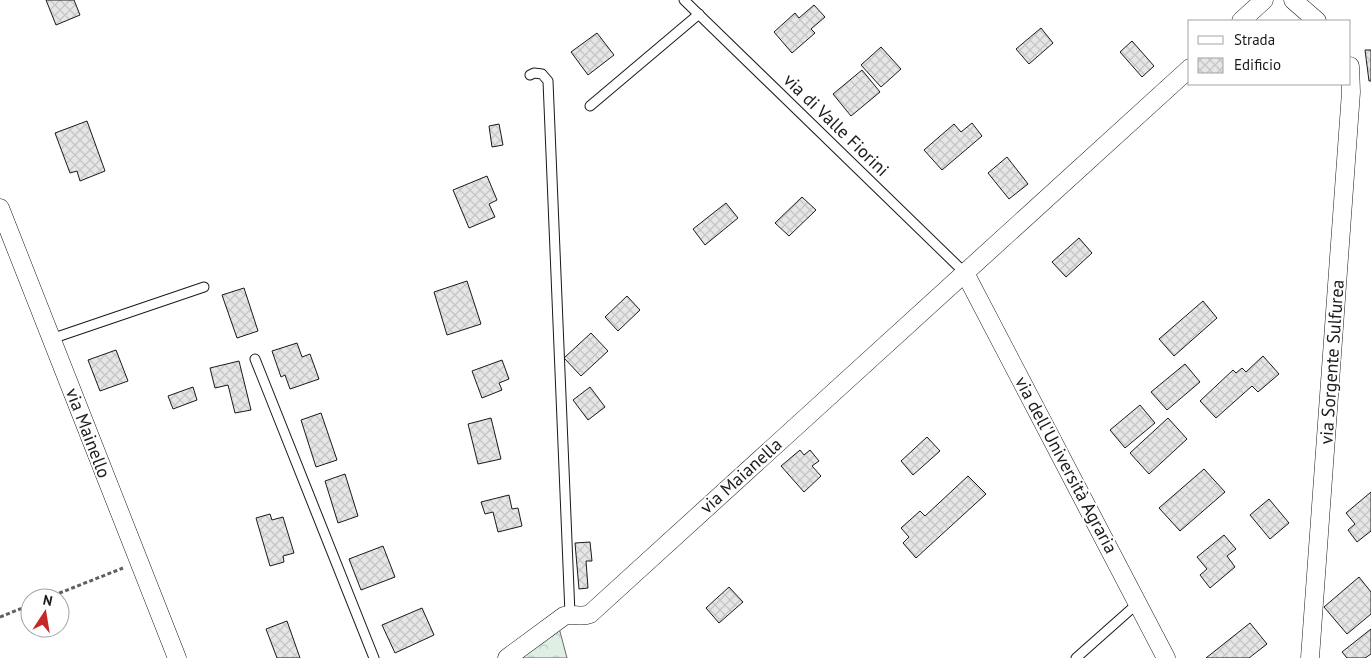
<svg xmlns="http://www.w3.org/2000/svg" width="1371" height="658" viewBox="0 0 1371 658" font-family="'PT Sans',sans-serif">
	<defs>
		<pattern id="forest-crowns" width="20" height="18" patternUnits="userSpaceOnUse" patternTransform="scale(1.25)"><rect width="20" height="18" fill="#e0efe3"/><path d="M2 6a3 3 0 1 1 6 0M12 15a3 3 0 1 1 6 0" fill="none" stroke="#c0ccc2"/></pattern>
		<pattern id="building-cross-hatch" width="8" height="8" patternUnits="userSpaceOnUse" patternTransform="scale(1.25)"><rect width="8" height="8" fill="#e6e6e6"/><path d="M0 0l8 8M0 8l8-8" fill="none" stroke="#c5c5c5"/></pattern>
	</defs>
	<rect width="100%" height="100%" fill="#fff"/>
	<polygon fill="url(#forest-crowns)" stroke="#6a6a6a" points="558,624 567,658 515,658"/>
	<g fill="url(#building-cross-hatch)" stroke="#1a1a1a">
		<polygon points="46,0 74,0 80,15 56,25"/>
		<polygon points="814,5 825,17 811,29 815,33 792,53 774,32 795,13 799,18"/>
		<polygon points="1041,28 1053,43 1029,64 1016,49"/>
		<polygon points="597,33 614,55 588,75 571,52"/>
		<polygon points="1132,41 1154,66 1142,77 1120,52"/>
		<polygon points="881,47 901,69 881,87 861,65"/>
		<polygon points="1365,50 1371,50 1371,81 1369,81"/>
		<polygon points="862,70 880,92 851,116 833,94"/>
		<polygon points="87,121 105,171 80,181 77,171 70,173 55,133"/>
		<polygon points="972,123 982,136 942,170 924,150 954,124 961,132"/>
		<polygon points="499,124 503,145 492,147 489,126"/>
		<polygon points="1007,157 1028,184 1009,199 988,173"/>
		<polygon points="487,176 497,200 489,204 495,217 469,228 453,190"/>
		<polygon points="802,197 816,210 789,236 775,223"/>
		<polygon points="726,203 738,218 705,245 693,229"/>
		<polygon points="1079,238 1092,253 1066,277 1052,262"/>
		<polygon points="467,281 481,324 447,335 434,292"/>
		<polygon points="244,288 258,331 237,338 222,295"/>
		<polygon points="627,296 640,310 618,331 605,317"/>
		<polygon points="1203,301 1217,318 1174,356 1159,339"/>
		<polygon points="591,333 608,351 581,376 564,358"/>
		<polygon points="297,343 302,357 310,354 319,379 290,389 285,375 281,377 272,351"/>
		<polygon points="116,350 128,381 100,391 88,360"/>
		<polygon points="1263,356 1279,374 1258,392 1252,386 1216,418 1200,401 1233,370 1236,373 1242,368 1246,372"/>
		<polygon points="502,360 509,379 499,383 502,390 482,398 472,371"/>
		<polygon points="239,361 251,410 235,413 228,385 215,388 210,368"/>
		<polygon points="1185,364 1200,382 1167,410 1151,392"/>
		<polygon points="193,387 197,400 173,409 168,396"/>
		<polygon points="590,387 605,407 588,420 573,400"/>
		<polygon points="1140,405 1155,423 1125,448 1110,430"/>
		<polygon points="321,413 337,460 316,467 301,420"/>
		<polygon points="491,418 501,459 478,464 468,424"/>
		<polygon points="1168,418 1187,439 1149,474 1130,453"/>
		<polygon points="927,437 940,451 913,475 901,461"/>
		<polygon points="800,450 804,455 810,450 819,461 812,466 821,476 804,492 781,466"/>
		<polygon points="1204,469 1225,492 1180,531 1159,508"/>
		<polygon points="345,474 358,516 338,523 325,481"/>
		<polygon points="968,476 986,494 916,558 903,543 909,537 901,528 920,511 925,516"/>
		<polygon points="1371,492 1371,531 1357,542 1348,530 1355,524 1346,513"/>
		<polygon points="509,495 512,509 518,508 522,526 498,532 493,512 485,514 481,502"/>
		<polygon points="1269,499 1289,523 1270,539 1250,515"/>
		<polygon points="270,514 272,520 283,517 294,553 283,556 284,562 270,566 256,518"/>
		<polygon points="1224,535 1236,549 1227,556 1235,567 1210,588 1200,575 1207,569 1197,557"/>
		<polygon points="590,542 592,561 586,561 588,588 579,589 575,543"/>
		<polygon points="383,546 395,577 361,590 349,559"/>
		<polygon points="1359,577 1371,592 1371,614 1347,634 1324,607"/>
		<polygon points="729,587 743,602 719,623 706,608"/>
		<polygon points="422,608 434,635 395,653 382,625"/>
		<polygon points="287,621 300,658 277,658 266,629"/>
		<polygon points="1250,623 1267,644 1249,658 1206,658"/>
		<polygon points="1371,629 1371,654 1365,658 1347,658 1342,652"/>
	</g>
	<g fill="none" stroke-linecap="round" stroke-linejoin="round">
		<g stroke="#1a1a1a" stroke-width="11">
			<g id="lane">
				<polyline points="684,0 965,273"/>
				<polyline points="530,75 534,73 542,74 548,81 570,614"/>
				<polyline points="590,106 699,14"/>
				<polyline points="51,339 204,287"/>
				<polyline points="255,359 374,658"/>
				<polyline points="1076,658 1138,603"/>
			</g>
		</g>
		<g stroke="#1a1a1a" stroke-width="19">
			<g id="street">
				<polyline points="1293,0 1317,21"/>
				<polyline points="1241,21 1264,0"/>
				<polyline points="0,208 177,658"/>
				<polyline points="965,273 1166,658"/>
				<path d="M507,658l57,-42c9,-3 17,2 26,-2l600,-546"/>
				<polyline points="1310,658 1351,92 1350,66"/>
			</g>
		</g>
		<g stroke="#5f5f5f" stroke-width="3" stroke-dasharray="4 2.5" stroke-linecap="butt">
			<polyline points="47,598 123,568"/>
			<polyline points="0,617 30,605"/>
		</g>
		<use href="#lane" stroke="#fff" stroke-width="9"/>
		<use href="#street" stroke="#fff" stroke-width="18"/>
	</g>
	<g text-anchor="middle" stroke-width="4" stroke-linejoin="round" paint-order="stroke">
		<g font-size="18" fill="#1a1a1a" stroke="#fff">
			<text transform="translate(836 125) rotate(44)" y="6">via di Valle Fiorini</text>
			<text transform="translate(1332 362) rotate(-86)" y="6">via Sorgente Sulfurea</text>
			<text transform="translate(88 433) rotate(69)" y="6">via Mainello</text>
			<text transform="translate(1066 465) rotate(62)" y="6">via dell'Università Agraria</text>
			<text transform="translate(741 476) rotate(-42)" y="6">via Maianella</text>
		</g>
	</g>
	<rect x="1188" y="20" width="162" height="65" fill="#ffffff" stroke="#a3a3a3"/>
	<rect x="1198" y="36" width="25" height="8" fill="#ffffff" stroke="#a3a3a3"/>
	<text x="1234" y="45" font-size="15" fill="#1a1a1a">Strada</text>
	<rect x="1198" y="58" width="25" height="15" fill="url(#building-cross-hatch)" stroke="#a3a3a3"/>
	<text x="1234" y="70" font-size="15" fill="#1a1a1a">Edificio</text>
	<g transform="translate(45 613) rotate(12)"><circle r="24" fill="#ffffff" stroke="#a3a3a3"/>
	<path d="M0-4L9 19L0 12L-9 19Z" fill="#c62828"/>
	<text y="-8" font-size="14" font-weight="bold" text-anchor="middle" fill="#1a1a1a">N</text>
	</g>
</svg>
